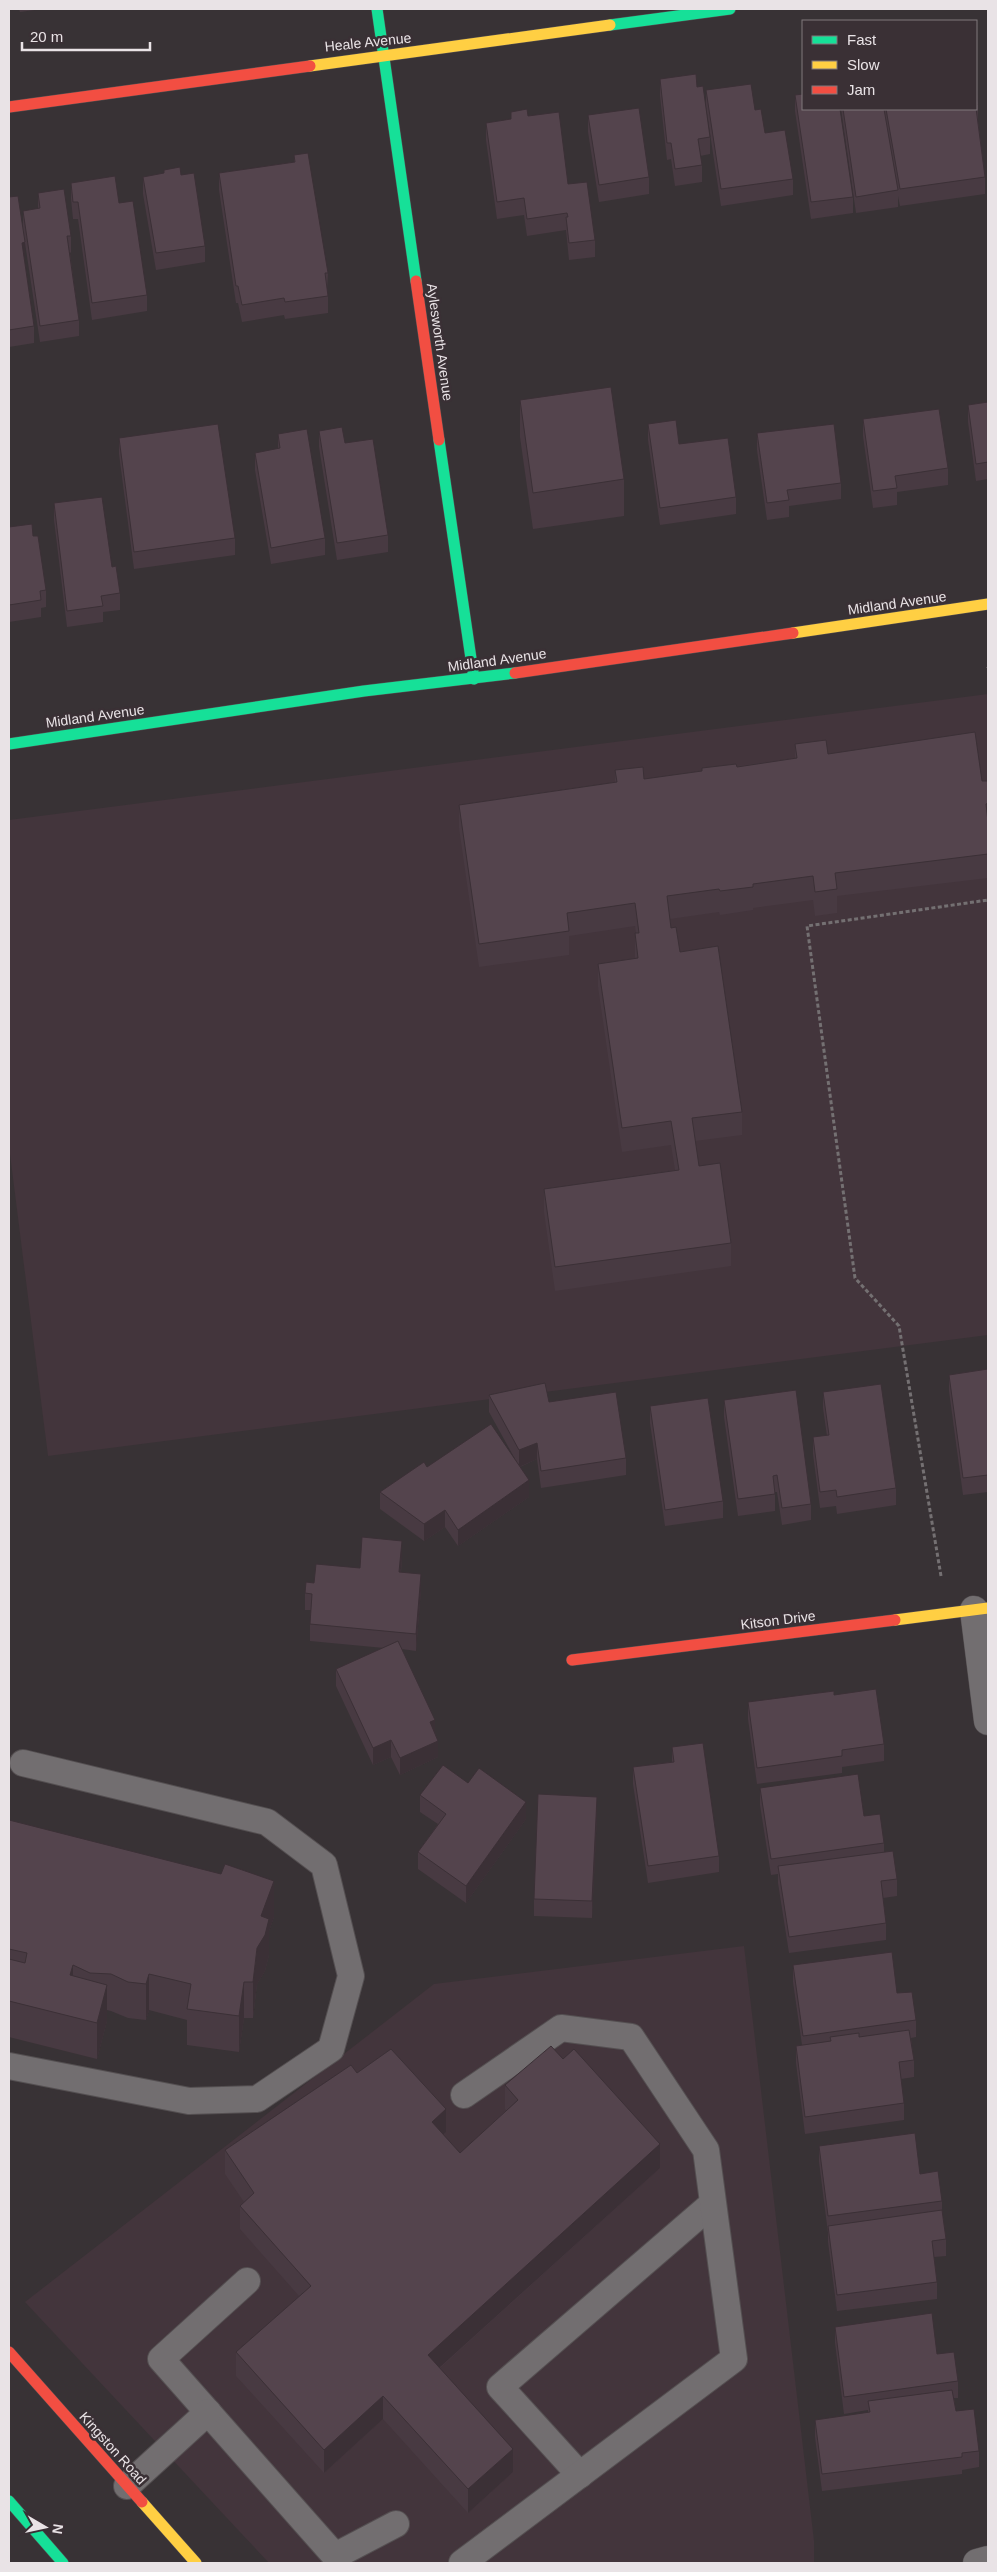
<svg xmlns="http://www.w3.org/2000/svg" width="997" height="2572" viewBox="0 0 997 2572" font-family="Helvetica,sans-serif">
	<rect width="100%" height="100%" fill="#383235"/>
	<g fill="#43353c">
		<polygon points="988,694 988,1335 48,1456 9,1146 9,820"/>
		<polygon points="744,1946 814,2541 814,2563 269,2563 25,2302 434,1984"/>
	</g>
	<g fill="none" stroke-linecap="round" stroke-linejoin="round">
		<g stroke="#544f51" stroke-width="28">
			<g id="lane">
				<polyline points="9,2066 189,2101 257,2099 331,2049 351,1976 324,1865 267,1822 23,1763"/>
				<polyline points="247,2281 161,2359 335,2556 396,2524"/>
				<polyline points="580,2475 500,2387 712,2204"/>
				<polyline points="127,2486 208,2412"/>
				<polyline points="462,2563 734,2359 706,2150 631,2037 561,2028 464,2095"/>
			</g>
		</g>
		<g stroke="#544f51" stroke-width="29">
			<g id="street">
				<polyline points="974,1610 988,1721"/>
				<polyline points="977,2563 988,2560"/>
			</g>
		</g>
		<g stroke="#544f51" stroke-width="12">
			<g id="fast">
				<polyline points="377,9 416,281"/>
				<polyline points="610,25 730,9"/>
				<polyline points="439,440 474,679"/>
				<polyline points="9,744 364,691 515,673"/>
				<polyline points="9,2501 63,2563"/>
			</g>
		</g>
		<g stroke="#544f51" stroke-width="12">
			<g id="slow">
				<polyline points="310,66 610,25"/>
				<polyline points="793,633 988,604"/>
				<polyline points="895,1620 988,1608"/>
				<polyline points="142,2502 196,2563"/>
			</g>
		</g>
		<g stroke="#544f51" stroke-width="12">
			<g id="jam">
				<polyline points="9,107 310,66"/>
				<polyline points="416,281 439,440"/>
				<polyline points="515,673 793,633"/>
				<polyline points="572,1660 895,1620"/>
				<polyline points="9,2352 142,2502"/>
			</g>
		</g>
		<g stroke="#747072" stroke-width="3" stroke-dasharray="4 2.5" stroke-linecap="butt">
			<polyline points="988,667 988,668"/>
			<polyline points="941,1576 899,1326 855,1278 807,926 988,900"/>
		</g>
		<use href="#lane" stroke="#726e70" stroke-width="26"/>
		<use href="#street" stroke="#726e70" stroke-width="28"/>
		<use href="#fast" stroke="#16e098" stroke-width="11"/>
		<use href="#slow" stroke="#ffcf43" stroke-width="11"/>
		<use href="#jam" stroke="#f24e42" stroke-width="11"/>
	</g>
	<g fill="#483a42">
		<polygon points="19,9 42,9 20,12"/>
		<polygon points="660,79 710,137 710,154 700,156 702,165 702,182 675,186 671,159 667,160 660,96"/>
		<polygon points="976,86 978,104 978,121 985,177 985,194 900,206 898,196 898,207 856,213 841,109 976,109"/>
		<polygon points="706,90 755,110 765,133 793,179 793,195 721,206 706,107"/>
		<polygon points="795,95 853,197 853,213 811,219 795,111"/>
		<polygon points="511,112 528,116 568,184 595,240 595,257 569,260 566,230 527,236 524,215 497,219 486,140 486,123 511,119"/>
		<polygon points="588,115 649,177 649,194 599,202 588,132"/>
		<polygon points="294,155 328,273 327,290 328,296 328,313 285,319 284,315 242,322 238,303 236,303 219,190 219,173 294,162"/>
		<polygon points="143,177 205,246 205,262 156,270 143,194"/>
		<polygon points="71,183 119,203 147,295 147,311 92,320 78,219 73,219 71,199"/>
		<polygon points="38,193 71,236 71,252 70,253 79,320 79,336 40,342 25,243 25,259 24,259 34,326 34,343 9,347 9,197 23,227 23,211 38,209"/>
		<polygon points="520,400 624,479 624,516 533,529 520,437"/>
		<polygon points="988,402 988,479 976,481 968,422 968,405"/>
		<polygon points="863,419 948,468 948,485 897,492 897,505 873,508 863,436"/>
		<polygon points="648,424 679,444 736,497 736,514 660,525 648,440"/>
		<polygon points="319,431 345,443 388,535 388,552 337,560 319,447"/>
		<polygon points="757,433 841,483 841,499 789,506 789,517 767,520 757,450"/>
		<polygon points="278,434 325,538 325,555 271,564 255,470 255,453 278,449"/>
		<polygon points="119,438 235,538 235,555 134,569 119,454"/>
		<polygon points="54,503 112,567 120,593 120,610 103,612 103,622 67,627 54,520"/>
		<polygon points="9,527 33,536 46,590 46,607 41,608 41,617 9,622"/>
		<polygon points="795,744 828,754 982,781 988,781 988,878 837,896 837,913 815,916 813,900 753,908 753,910 720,915 719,912 670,919 671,928 742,1112 742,1135 695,1141 699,1166 731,1243 731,1266 555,1291 544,1212 544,1189 675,1170 671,1145 622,1152 598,987 598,964 635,958 635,933 636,933 635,926 569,936 569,955 479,967 459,828 459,805 615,782 615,770 644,779 795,758"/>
		<polygon points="988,1369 988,1492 963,1495 949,1391 949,1375"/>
		<polygon points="823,1392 896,1488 896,1505 837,1514 836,1506 820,1508 813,1454 813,1437 827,1436 823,1408"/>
		<polygon points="489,1395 549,1402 626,1458 626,1475 541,1488 537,1459 520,1467 529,1497 458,1546 445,1527 424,1541 380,1509 380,1492 427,1467 515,1459 489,1412"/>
		<polygon points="724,1400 811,1504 811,1520 782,1525 777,1492 775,1492 775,1511 738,1516 724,1417"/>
		<polygon points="650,1406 723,1501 723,1518 665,1526 650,1423"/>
		<polygon points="402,1558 401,1572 421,1590 416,1651 402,1649 435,1732 438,1757 400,1775 391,1757 373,1765 336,1686 336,1669 384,1648 310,1641 310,1624 311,1610 305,1610 305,1593 314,1583 360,1568"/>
		<polygon points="834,1695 884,1744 884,1761 842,1767 842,1773 757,1784 748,1719 748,1702"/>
		<polygon points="672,1747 719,1856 719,1872 648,1883 633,1784 633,1767 672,1762"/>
		<polygon points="468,1783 526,1819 466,1903 418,1869 418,1852 438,1824 420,1812 420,1795"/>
		<polygon points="760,1788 864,1816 884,1843 884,1852 897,1879 897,1896 883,1898 886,1923 886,1940 789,1953 778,1883 778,1874 771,1875 760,1805"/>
		<polygon points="597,1814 592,1918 534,1916 534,1899"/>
		<polygon points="9,1820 274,1917 269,1931 269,1955 265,1971 257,1984 253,2018 244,2018 239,2052 187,2045 187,2020 149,2010 146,2020 128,2018 111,2011 107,2010 107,2021 97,2059 9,2037"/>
		<polygon points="793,1965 897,1993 916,2020 916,2037 911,2038 914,2060 914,2077 901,2079 904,2103 904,2120 805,2134 796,2063 796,2046 802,2045 793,1982"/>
		<polygon points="357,2073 446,2132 443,2135 460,2153 506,2110 505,2109 505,2085 660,2168 440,2368 513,2472 468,2513 383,2419 324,2473 236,2376 236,2352 299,2296 240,2229 240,2206 244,2202 225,2174 225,2150"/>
		<polygon points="819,2146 920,2174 942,2201 942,2210 946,2239 946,2256 934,2257 937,2282 937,2299 837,2311 828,2242 828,2233 819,2162"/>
		<polygon points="835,2327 937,2354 958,2381 958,2398 954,2398 956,2411 979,2451 979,2467 962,2470 962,2474 822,2491 815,2437 815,2420 868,2413 868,2410 844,2414 835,2343"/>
	</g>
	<g fill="#3b3036">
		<polygon points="25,242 25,259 22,260 22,243"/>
		<polygon points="537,1443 537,1459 519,1467 519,1450"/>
		<polygon points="529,1480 529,1497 458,1546 458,1530"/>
		<polygon points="445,1510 445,1527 424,1541 424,1524"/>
		<polygon points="402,1541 402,1558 399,1589 399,1572"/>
		<polygon points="421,1574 421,1590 416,1651 416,1634"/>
		<polygon points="435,1720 435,1736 430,1722"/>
		<polygon points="391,1740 391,1757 373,1765 373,1748"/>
		<polygon points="438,1741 438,1757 400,1775 400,1758"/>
		<polygon points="597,1797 597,1814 592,1918 592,1901"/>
		<polygon points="526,1802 526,1819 466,1903 466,1886"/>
		<polygon points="274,1881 274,1917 269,1931 269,1955 265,1971 257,1984 253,2018 253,1982 261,1916"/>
		<polygon points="73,1965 73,2001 70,1975"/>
		<polygon points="149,1974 149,2010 146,2020 146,1984"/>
		<polygon points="244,1982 244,2018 239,2052 239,2016"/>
		<polygon points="107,1985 107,2021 97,2059 97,2023"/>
		<polygon points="446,2109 446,2132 432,2145 432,2122"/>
		<polygon points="660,2144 660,2168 428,2378 428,2355"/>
		<polygon points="383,2396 383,2419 324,2473 324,2450"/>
		<polygon points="513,2449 513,2472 468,2513 468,2489"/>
	</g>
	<g fill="#54444d" stroke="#3b3036">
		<polygon points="696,74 697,87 703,86 710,137 698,139 702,165 675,169 671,143 667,143 660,79"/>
		<polygon points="751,84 755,110 761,109 765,133 785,130 793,179 721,189 706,90"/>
		<polygon points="976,86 978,104 976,105"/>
		<polygon points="803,94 803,109 840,109 853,197 811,202 795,95"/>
		<polygon points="639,108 649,177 599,185 588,115"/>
		<polygon points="976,108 985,177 900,189 886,109"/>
		<polygon points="527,109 528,116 559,112 568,184 587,182 595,240 569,243 566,217 568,217 567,213 527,219 524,198 497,202 486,123 511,119 511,112"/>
		<polygon points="843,109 884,109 898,190 856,197"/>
		<polygon points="308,153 328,273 325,273 328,296 285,302 284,298 242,305 238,286 236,286 219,173 295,162 294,155"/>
		<polygon points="180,167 181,175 194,173 205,246 156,253 143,177 164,173 164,170"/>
		<polygon points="115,176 119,203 133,201 147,295 92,303 78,202 73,202 71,183"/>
		<polygon points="64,189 71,236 67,236 79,320 40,326 23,211 40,208 38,193"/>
		<polygon points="18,196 25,242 22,243 34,326 9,330 9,197"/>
		<polygon points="611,387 624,479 533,493 520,400"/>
		<polygon points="988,402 988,462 976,464 968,405"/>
		<polygon points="939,409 948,468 895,476 897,488 873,491 863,419"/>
		<polygon points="676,420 679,444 728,438 736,497 660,508 648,424"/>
		<polygon points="218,424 235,538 134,552 119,438"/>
		<polygon points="834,424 841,483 787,490 789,500 767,503 757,433"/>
		<polygon points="342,427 345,443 373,439 388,535 337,543 319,431"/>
		<polygon points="307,429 325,538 271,548 255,453 280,448 278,434"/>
		<polygon points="102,497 112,567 116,566 120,593 101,596 103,606 67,611 54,503"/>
		<polygon points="32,524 33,536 38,536 46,590 40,591 41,600 9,605 9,527"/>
		<polygon points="975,732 982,781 988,781 988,803 986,804 988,822 988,854 835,873 837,889 815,892 813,876 753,884 753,887 720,891 719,889 667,896 671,928 676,927 680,952 718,946 742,1112 692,1118 699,1166 720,1163 731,1243 555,1267 544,1189 679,1170 671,1121 622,1128 598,964 638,958 635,933 639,933 635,903 567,913 569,931 479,944 459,805 617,782 615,770 643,767 644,779 702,771 702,768 736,764 737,767 797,758 795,744 826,740 828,754"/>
		<polygon points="988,1369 988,1475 963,1478 949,1375"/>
		<polygon points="545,1383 549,1402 616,1392 626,1458 541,1471 537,1443 519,1450 489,1395"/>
		<polygon points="881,1384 896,1488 837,1497 836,1490 820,1492 813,1437 829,1435 823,1392"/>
		<polygon points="796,1390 811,1504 782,1508 777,1475 773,1476 775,1494 738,1499 724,1400"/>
		<polygon points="708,1398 723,1501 665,1510 650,1406"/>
		<polygon points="491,1424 529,1480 458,1530 445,1510 424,1524 380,1492 424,1462 427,1467"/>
		<polygon points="362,1537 402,1541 399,1572 421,1574 416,1634 310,1624 312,1594 305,1593 306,1582 314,1583 316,1564 360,1568"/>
		<polygon points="398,1641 435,1720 430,1722 438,1741 400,1758 391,1740 373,1748 336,1669"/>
		<polygon points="876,1689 884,1744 842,1750 842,1756 757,1768 748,1702 834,1691 834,1695"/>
		<polygon points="703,1743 719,1856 648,1866 633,1767 674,1762 672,1747"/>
		<polygon points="443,1765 468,1783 479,1768 526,1802 466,1886 418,1852 446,1814 420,1795"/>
		<polygon points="858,1774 864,1816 880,1814 884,1843 771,1859 760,1788"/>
		<polygon points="538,1794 597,1797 592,1901 534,1899"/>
		<polygon points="9,1820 221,1874 225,1864 274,1881 261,1916 269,1919 265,1935 257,1948 253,1982 244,1982 239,2016 187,2009 191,1984 149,1974 146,1984 128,1982 111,1974 90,1973 73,1965 70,1975 107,1985 97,2023 9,2001 9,1959 25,1963 27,1953 9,1949"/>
		<polygon points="893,1851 897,1879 881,1881 886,1923 789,1937 778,1866"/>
		<polygon points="892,1952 897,1993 912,1992 916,2020 803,2036 793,1965"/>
		<polygon points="909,2030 914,2060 899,2062 904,2103 805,2117 796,2046 831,2041 830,2037 859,2033 859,2037"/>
		<polygon points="551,2046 563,2059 574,2049 660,2144 428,2355 513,2449 468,2489 383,2396 324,2450 236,2352 311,2286 240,2206 254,2193 225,2150 351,2065 357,2073 391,2049 446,2109 432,2122 460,2153 518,2100 505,2085"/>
		<polygon points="915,2133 920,2174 938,2171 942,2201 828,2216 819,2146"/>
		<polygon points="942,2210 946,2239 932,2241 937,2282 837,2295 828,2226"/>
		<polygon points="932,2313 937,2354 954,2352 958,2381 844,2397 835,2327"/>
		<polygon points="952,2390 956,2411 974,2409 979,2451 962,2453 962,2457 822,2474 815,2420 870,2412 868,2401"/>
	</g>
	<g text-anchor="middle" stroke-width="5" stroke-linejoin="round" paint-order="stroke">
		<g font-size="14" fill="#e9e3e6" stroke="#3a3035">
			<text transform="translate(368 42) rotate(-6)" y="5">Heale Avenue</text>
			<text transform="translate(440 342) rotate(82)" y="5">Aylesworth Avenue</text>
			<text transform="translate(897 603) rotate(-8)" y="5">Midland Avenue</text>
			<text transform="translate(497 660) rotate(-8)" y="5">Midland Avenue</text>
			<text transform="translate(95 716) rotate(-8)" y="5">Midland Avenue</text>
			<text transform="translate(778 1620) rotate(-7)" y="5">Kitson Drive</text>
			<text transform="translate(113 2448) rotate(48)" y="5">Kingston Road</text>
		</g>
	</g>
	<rect width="997" height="2572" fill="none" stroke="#e9e3e6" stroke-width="20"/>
	<rect x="802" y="20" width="175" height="90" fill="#3a3035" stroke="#80787c"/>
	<rect x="812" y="36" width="25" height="8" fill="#16e098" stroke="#80787c"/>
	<text x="847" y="45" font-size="15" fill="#e9e3e6">Fast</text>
	<rect x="812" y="61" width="25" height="8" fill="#ffcf43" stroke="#80787c"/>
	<text x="847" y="70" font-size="15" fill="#e9e3e6">Slow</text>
	<rect x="812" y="86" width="25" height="8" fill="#f24e42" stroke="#80787c"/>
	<text x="847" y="95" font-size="15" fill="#e9e3e6">Jam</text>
	<g transform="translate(45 2527) rotate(99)" stroke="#3a3035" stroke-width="4" paint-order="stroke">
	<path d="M0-4L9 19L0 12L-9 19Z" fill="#e9e3e6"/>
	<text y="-8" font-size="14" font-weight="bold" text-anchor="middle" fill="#e9e3e6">N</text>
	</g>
	<path d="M22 42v8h128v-8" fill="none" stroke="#e9e3e6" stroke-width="2.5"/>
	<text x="30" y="42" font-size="15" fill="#e9e3e6" stroke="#3a3035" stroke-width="4" paint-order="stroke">20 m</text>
</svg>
